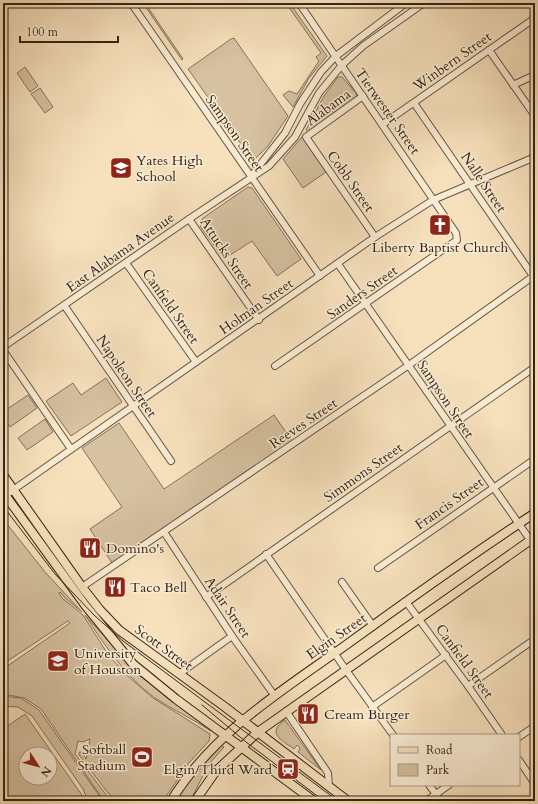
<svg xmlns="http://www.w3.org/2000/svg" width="538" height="804" viewBox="0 0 538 804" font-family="Cardo,serif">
	<rect width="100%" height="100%" fill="#f7e1bd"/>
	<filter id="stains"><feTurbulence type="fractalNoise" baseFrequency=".005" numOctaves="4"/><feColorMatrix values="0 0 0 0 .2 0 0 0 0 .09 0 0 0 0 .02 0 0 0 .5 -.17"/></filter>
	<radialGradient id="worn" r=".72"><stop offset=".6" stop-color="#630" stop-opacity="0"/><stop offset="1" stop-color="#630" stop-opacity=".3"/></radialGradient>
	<g fill="#d6c1a1" stroke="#84735c" fill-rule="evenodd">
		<polygon points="143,3 145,3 183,59 182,60"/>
		<polygon points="286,3 291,5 327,56 309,78 293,107 283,95 289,91 297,94 319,61 316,57 321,53"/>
		<polygon points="234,38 288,116 268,146 253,161 188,69 231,39"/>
		<polygon points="25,67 38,86 30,92 17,73"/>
		<polygon points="338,77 342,77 356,93 357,96 308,132 306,130 324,96"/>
		<polygon points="40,88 53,107 45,113 31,94"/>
		<polygon points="302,137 326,172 303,188 283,159"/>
		<polygon points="248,187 252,188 301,259 277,276 252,241 224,259 200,226 203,224 201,221 203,218"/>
		<polygon points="106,378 122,402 71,436 46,401 73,383 81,395"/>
		<polygon points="28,395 37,408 10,427 3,417 3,412"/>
		<polygon points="274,415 292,441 112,563 90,529 122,507 82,448 119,423 164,489"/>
		<polygon points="45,419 53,432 27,450 18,438"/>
		<polygon points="3,519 45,572 82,612 65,598 60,592 59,593 62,598 83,615 109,656 131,679 153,698 210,734 209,741 188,764 163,801 114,801 109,793 108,793 79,755 79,752 82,752 86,759 90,739 83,742 78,741 75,754 111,801 104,801 41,709 24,698 3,694 3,669 70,623 68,621 3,664"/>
		<path d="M85,615l36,40 39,36 51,40c-18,-12 -38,-21 -56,-33 -30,-22 -50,-52 -70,-83z"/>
		<polygon points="3,696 21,698 39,710 103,801 88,801 83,789 32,716 18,707 3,706"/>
		<path d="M25,714l61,87h-77l-6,-9v-63zM26,754h24v24h-24z"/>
		<path d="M285,720l36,50 -23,-18 2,-4 -3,-3 -3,4c-13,-9 -28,-16 -9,-29z"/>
		<polygon points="221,745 224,747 209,764 190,801 175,801 196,772"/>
	</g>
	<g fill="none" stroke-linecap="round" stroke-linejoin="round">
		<g stroke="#645440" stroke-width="8">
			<g id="minor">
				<polyline points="131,3 320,276"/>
				<polyline points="489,50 535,116"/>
				<polyline points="513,85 535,75"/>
				<polyline points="363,96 306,137 375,237"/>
				<polyline points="414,103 533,276"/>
				<polyline points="383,124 535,18"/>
				<polyline points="252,175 285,133 300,104 321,72 336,56 406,3"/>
				<polyline points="189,219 259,320"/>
				<polyline points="126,263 196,362"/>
				<polyline points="338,264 535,547"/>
				<polyline points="64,305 171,461"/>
				<polyline points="3,347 189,219 269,166 295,137 319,93 342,65 363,46 424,3"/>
				<polyline points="3,350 71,449"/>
				<polyline points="275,366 457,240 456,233 299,3"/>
				<polyline points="3,497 375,237 433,200 535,157"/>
				<polyline points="164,532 232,636 274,695"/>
				<polyline points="266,554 346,670 393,735"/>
				<polyline points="378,568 535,459"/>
				<polyline points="342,582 373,626"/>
				<polyline points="82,587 409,365 535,275"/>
				<polyline points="206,597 535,367"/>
				<polyline points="407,603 468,686 502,735"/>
				<polyline points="179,674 232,636"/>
				<polyline points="468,686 535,639"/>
				<polyline points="372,707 446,655"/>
				<polyline points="286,711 328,773 329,786"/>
				<polyline points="519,737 535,726"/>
				<polyline points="519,760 535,784"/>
				<polyline points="429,785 441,801"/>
				<polyline points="426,801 449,785"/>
			</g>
		</g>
		<g stroke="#332516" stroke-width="10">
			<g id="major">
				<polyline points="3,475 82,587 100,610 119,630 225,707 348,801"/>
				<polyline points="3,492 85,605 133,664 176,699 314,801"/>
				<path d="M171,801c42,-69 111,-110 175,-156 62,-45 125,-90 189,-132"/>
				<polyline points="195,801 216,771 258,732 535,537"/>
			</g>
		</g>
		<use href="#minor" stroke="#faecd4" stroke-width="6"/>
		<use href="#major" stroke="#f7e1bd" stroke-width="8"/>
		<g stroke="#332516" stroke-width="1">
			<polyline points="3,506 55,574 94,615 123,641 338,801"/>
			<polyline points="202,705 246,742 324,801"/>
		</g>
	</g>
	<defs>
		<g id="school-square" transform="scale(1.15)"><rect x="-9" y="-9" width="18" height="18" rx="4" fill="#8f2418" stroke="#faecd4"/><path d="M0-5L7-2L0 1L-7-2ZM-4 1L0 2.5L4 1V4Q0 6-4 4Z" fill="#fff"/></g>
		<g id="church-square" transform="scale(1.15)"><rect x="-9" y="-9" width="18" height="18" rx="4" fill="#8f2418" stroke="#faecd4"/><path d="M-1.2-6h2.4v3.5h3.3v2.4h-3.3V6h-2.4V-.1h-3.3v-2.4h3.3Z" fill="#fff"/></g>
		<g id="restaurant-square" transform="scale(1.15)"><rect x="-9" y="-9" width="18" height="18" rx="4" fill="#8f2418" stroke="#faecd4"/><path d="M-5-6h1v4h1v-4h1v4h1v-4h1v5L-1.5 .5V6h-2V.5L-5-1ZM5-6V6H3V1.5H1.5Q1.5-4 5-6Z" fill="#fff"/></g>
		<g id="university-square" transform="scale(1.15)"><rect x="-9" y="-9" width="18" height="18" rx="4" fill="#8f2418" stroke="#faecd4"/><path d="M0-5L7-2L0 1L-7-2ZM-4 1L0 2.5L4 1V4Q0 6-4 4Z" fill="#fff"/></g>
		<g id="stadium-square" transform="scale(1.15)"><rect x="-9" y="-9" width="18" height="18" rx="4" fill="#8f2418" stroke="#faecd4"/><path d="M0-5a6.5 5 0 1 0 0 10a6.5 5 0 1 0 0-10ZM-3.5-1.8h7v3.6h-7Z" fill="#fff"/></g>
		<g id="station-square" transform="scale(1.15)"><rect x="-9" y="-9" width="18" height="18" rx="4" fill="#8f2418" stroke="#faecd4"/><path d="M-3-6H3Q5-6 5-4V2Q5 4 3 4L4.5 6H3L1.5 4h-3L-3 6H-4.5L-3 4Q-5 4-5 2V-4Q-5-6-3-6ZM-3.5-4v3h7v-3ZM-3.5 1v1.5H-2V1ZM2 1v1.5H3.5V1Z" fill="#fff"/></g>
	</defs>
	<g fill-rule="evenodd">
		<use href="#school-square" x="121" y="168"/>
		<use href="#church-square" x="440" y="225"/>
		<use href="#restaurant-square" x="90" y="548"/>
		<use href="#restaurant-square" x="115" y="587"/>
		<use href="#university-square" x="58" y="661"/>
		<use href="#restaurant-square" x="308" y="714"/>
		<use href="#stadium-square" x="142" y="757"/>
		<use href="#station-square" x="288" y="769"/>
	</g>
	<g text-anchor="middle" stroke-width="3" stroke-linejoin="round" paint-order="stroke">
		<g font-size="14" fill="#332516" stroke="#faecd4">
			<text transform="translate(452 61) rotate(-35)" y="5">Winbern Street</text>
			<text transform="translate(328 107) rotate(-36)" y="5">Alabama</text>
			<text transform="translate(388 111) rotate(55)" y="5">Tierwester Street</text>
			<text transform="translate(235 133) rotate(55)" y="5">Sampson Street</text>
			<text transform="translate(351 181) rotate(55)" y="5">Cobb Street</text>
			<text transform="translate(484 182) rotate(56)" y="5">Nalle Street</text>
			<text transform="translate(120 252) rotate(-35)" y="5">East Alabama Avenue</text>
			<text transform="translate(227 253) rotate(56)" y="5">Attucks Street</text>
			<text transform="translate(362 292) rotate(-35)" y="5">Sanders Street</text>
			<text transform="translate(171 306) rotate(55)" y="5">Canfield Street</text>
			<text transform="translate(256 306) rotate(-35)" y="5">Holman Street</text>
			<text transform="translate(127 376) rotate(56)" y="5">Napoleon Street</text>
			<text transform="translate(446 399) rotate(56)" y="5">Sampson Street</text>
			<text transform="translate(303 423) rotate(-34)" y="5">Reeves Street</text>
			<text transform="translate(363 472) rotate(-35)" y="5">Simmons Street</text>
			<text transform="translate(449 503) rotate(-35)" y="5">Francis Street</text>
			<text transform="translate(228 607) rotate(56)" y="5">Adair Street</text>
			<text transform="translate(336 636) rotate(-35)" y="5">Elgin Street</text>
			<text transform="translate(164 647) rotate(36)" y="5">Scott Street</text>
			<text transform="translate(465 661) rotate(54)" y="5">Canfield Street</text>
		</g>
		<g font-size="14" fill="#332516" stroke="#faecd4" text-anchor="start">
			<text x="136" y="165">Yates High<tspan x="136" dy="16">School</tspan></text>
			<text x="440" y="252" text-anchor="middle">Liberty Baptist Church</text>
			<text x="106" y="553">Domino's</text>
			<text x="130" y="592">Taco Bell</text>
			<text x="74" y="658">University<tspan x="74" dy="16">of Houston</tspan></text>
			<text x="324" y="719">Cream Burger</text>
			<text x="126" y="754" text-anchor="end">Softball<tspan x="126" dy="16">Stadium</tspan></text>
			<text x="272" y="774" text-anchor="end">Elgin/Third Ward</text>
		</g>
	</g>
	<rect width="538" height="804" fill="none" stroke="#f7e1bd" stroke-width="16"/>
	<rect x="4" y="4" width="530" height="796" fill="none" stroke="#332516" stroke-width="2"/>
	<rect x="8" y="8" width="522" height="788" fill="none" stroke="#332516"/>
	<rect x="390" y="734" width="130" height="52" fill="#faecd4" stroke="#aa9c88"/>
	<rect x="398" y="747" width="20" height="6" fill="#f7e1bd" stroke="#aa9c88"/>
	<text x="426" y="754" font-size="12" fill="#332516">Road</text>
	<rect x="398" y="764" width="20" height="12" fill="#d6c1a1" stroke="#aa9c88"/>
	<text x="426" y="774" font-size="12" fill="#332516">Park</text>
	<g transform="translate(38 766) rotate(126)"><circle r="19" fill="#faecd4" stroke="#aa9c88"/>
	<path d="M0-3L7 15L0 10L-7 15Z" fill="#8f2418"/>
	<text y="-6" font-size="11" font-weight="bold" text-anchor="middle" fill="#332516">N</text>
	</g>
	<path d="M20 36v6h98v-6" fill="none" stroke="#332516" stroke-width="2"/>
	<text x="26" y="36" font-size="12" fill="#332516" stroke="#faecd4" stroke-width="3" paint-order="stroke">100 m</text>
	<rect width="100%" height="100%" filter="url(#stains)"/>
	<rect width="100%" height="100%" fill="url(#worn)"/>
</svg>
